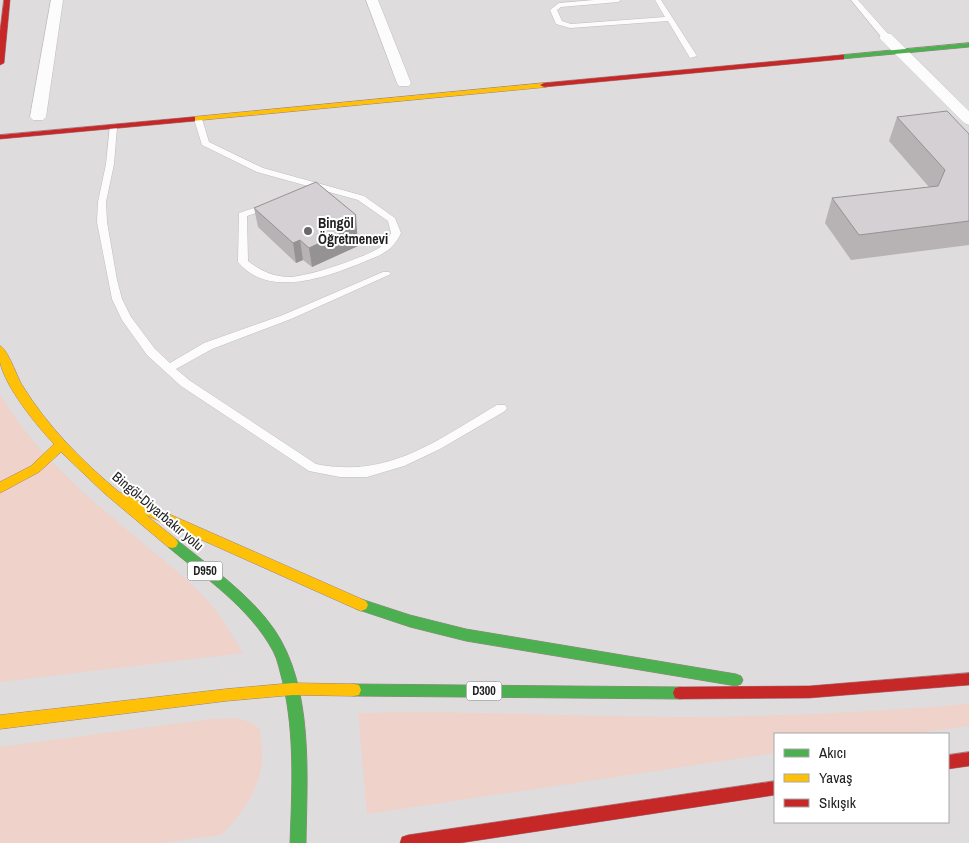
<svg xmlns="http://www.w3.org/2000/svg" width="969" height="843" viewBox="0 0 969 843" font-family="'Archivo Narrow',sans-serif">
	<rect width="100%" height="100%" fill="#f0eaed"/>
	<path fill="#dfdcde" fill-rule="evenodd" d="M0,0h969v843h-969zM775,734h173v88h-173z"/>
	<g fill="#efd2ca">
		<path d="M0,394c35,60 91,106 144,150 20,17 42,33 60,53 16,16 27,37 39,56l-243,29z"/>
		<path d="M969,704v22l-57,8h-137v19l-408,61 -9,-101c108,-3 215,4 323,4 96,0 193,-5 288,-13z"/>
		<path d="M237,718l15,5 8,6c1,12 4,27 1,39 -5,27 -21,49 -40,67l-60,8h-161v-96l210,-28z"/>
	</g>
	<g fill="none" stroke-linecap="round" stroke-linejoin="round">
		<g stroke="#c0bdbf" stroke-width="1">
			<g id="lane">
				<polygon points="594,0 621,0 618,2 561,7 557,10 562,21 571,24 665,17 655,0 661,0 697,56 690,58 668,21 570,28 556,24 550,10 559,3"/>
				<polygon points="851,0 858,0 889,35 889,39 883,39"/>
				<path d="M195,117l7,2 7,23 54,26 101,28 31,22 6,15c-5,11 -12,18 -23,23 -39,16 -106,47 -140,6l1,-49 27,-9h6v4l-25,8 1,45c11,9 24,15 39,16 18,1 76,-19 92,-29 6,-4 10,-9 12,-15l-3,-12 -30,-21 -101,-28 -55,-27 -8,-26z"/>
				<path d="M110,125l7,2 -3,37 -8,38 1,20 10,58 5,19 9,18 24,32 15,14 34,-20 79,-28 100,-43h6l2,2 -100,45 -79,30 -36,20 13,11 127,84c73,15 121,-24 181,-59h8l2,3 -2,3 -65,38 -36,17 -37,11h-27l-31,-6 -128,-85 -34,-31 -25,-35 -10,-21 -15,-77 1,-20 8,-38z"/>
			</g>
		</g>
		<g stroke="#c0bdbf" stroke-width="1">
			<g id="street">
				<polygon points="51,0 63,0 46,117 43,120 33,120 30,117"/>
				<polygon points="366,0 378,0 411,83 409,86 399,86 397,83"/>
				<polygon points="886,33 891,34 969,111 969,125 964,123 881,40 879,37"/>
			</g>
		</g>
		<g stroke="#9c8085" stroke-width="1">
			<g id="fast">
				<polygon points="969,43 969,47 841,59 837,57 841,55"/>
				<path d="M172,538l4,1c34,28 73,54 98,90 40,58 33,147 32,214h-16c2,-53 5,-107 -7,-160 -3,-10 -5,-23 -10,-32 -24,-44 -68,-73 -105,-104l-2,-4 2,-4z"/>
				<polygon points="361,599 410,615 466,629 736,674 741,676 743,680 741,684 736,686 466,641 410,627 356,609 354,605 356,601"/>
				<polygon points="354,684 680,687 685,688 687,693 685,698 680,699 354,696 349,695 347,690 349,685"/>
			</g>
		</g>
		<g stroke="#9c8085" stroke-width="1">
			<g id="slow">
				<polygon points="544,83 548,85 547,87 192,121 188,119 192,117"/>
				<path d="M0,346c8,3 17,31 22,39 26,42 60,76 97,107l247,109 2,4 -2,4 -5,2 -5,-2 -210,-94 30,24 2,4 -2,4 -4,1 -4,-1 -64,-54 -43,-41 -22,20 -39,21v-11l31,-16 23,-22c-17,-18 -49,-57 -54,-82 0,-5 0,-11 0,-16z"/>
				<polygon points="293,683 354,684 359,685 361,690 359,695 354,696 293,695 226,701 0,729 0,715 226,689"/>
			</g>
		</g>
		<g stroke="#9c8085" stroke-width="1">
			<g id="jam">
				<polygon points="4,0 10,0 4,63 0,65 0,31"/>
				<polygon points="841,55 844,55 844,59 544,87 540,85 544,83"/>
				<polygon points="192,117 195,117 195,121 0,139 0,135"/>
				<polygon points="969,673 969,685 809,698 680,699 675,698 673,693 675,688 680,687 809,686"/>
				<polygon points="969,752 969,766 948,769 948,755"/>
				<polygon points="775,781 775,795 460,843 400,843 402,837 408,835"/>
			</g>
		</g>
		<use href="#lane" fill="#fdfcfc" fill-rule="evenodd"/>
		<use href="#street" fill="#fdfcfc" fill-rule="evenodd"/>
		<use href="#fast" fill="#4caf50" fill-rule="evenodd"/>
		<use href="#slow" fill="#ffc107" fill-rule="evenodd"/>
		<use href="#jam" fill="#c62828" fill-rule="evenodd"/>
	</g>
	<g fill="#b7b3b5">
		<polygon points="897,117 969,134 969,245 851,260 825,223 832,198 929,187 889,141"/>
		<polygon points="254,208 358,235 357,236 358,246 312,267 303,260 296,263 258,227"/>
	</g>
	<g fill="#959294">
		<polygon points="356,215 358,246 312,267 309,248 350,221"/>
		<polygon points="300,240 303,260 296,263 293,243"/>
	</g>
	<g fill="#d5d0d3" stroke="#959294">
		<polygon points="947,111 969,134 969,221 859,235 832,198 938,186 945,170 897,117"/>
		<polygon points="316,182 356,215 350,221 356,226 309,248 300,240 293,243 254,208"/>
	</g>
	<circle fill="#6a6869" stroke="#fff" stroke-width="2" cx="308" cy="231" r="5"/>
	<g text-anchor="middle" stroke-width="4" stroke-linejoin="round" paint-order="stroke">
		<g fill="#fff" stroke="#646464" stroke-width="1">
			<rect x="187.5" y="561.5" width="35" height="19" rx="4"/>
			<rect x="466.5" y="681.5" width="35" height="19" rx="4"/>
		</g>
		<g font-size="12" font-weight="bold" fill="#222">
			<text x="205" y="575">D950</text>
			<text x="484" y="695">D300</text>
		</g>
		<g font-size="14" font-weight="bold" fill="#222" stroke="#fff" text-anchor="start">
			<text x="318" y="228">Bingöl<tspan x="318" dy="16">Öğretmenevi</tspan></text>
		</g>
		<g font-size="14" fill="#222" stroke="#fff">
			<text transform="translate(158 511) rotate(40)" y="5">Bingöl-Diyarbakır yolu</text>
		</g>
	</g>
	<rect x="774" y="733" width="175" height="90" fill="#ffffff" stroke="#a7a7a7"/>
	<rect x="784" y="749" width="25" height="8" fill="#4caf50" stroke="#a7a7a7"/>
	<text x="819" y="758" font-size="15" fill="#222222">Akıcı</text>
	<rect x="784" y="774" width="25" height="8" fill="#ffc107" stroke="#a7a7a7"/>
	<text x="819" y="783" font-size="15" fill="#222222">Yavaş</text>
	<rect x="784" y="799" width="25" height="8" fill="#c62828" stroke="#a7a7a7"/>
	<text x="819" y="808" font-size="15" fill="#222222">Sıkışık</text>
</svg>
